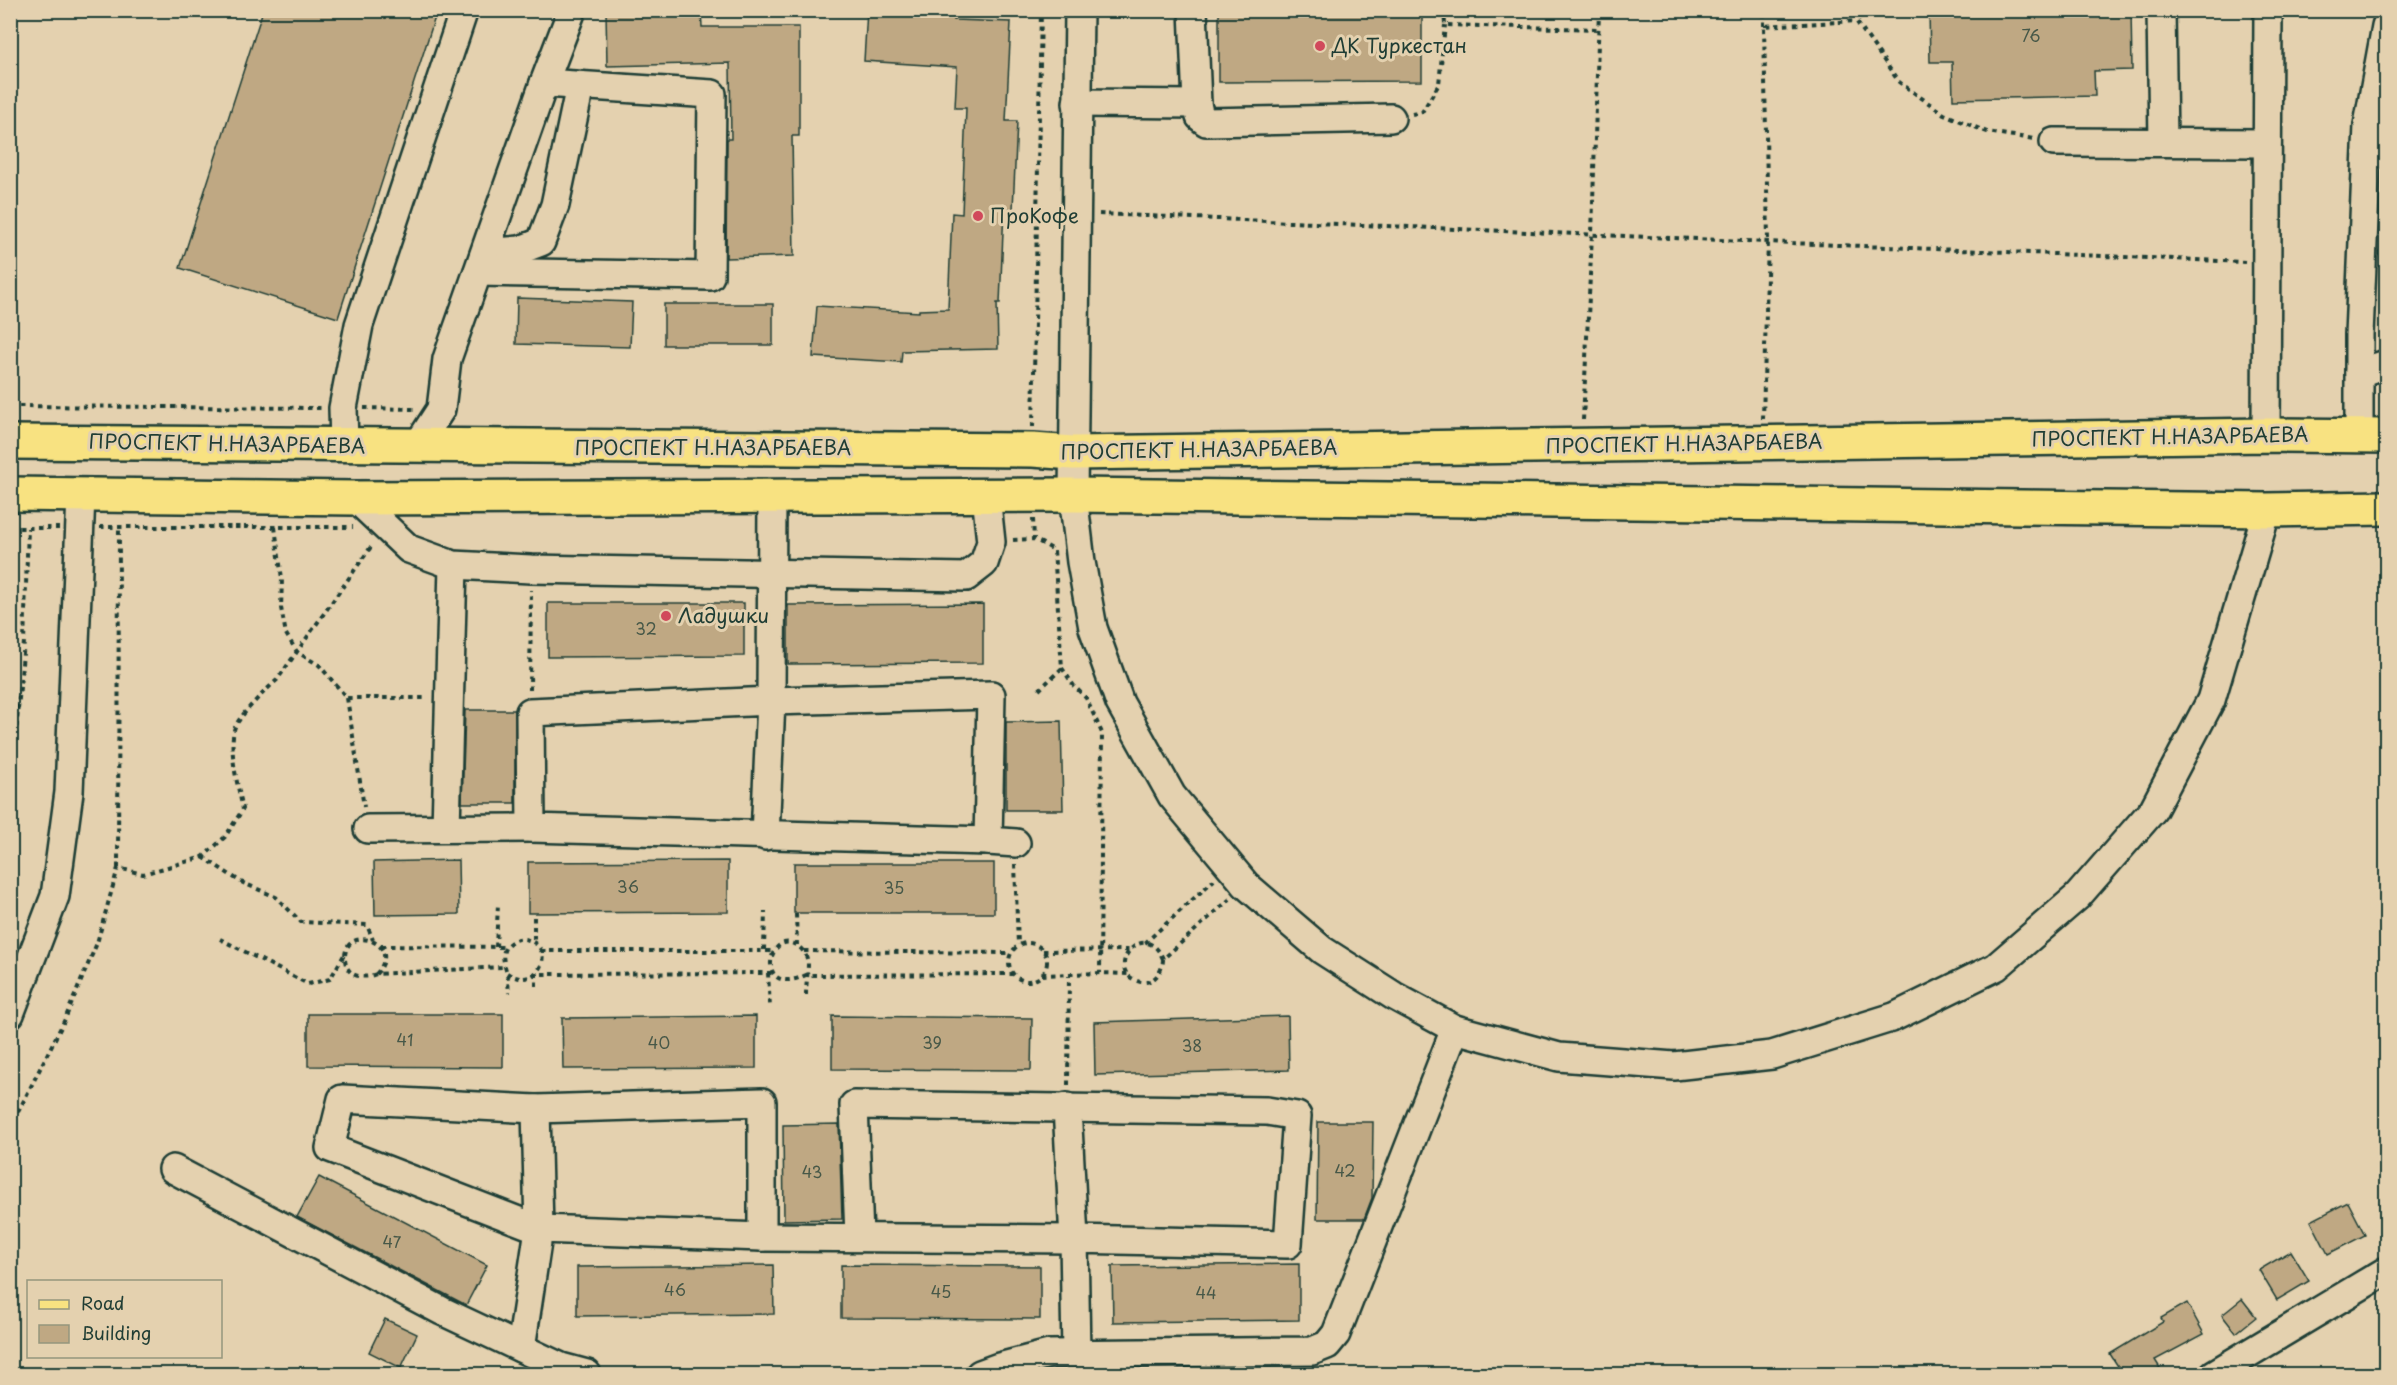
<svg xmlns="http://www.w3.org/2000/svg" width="2397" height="1385" viewBox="0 0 2397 1385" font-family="'Playpen Sans',sans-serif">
	<rect width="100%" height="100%" fill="#e4d1af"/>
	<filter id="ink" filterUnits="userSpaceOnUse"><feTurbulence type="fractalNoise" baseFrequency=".0167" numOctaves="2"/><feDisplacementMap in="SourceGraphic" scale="12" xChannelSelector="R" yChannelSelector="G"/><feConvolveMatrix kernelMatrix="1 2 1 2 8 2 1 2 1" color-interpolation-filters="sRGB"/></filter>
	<g filter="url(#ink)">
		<g fill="#bfa883" stroke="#1f3d34" stroke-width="1.5">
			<polygon points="263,10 425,10 436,14 338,318 180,268"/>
			<polygon points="606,10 701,10 702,27 799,27 799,136 792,136 794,256 726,258 727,139 731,139 730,63 607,66"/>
			<polygon points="867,10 955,15 954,20 1011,22 1006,121 1017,121 1013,209 1004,208 1000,303 997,303 998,349 902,351 901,362 813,357 817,306 919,312 919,310 948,309 952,213 962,214 966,108 955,108 957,67 864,61"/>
			<polygon points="1219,10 1422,10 1422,81 1219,82"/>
			<polygon points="1929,10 2131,10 2132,70 2094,71 2095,96 1953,99 1952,62 1930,62"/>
			<polygon points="517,298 632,302 630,347 516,344"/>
			<rect x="664" y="304" width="109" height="41"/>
			<polygon points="548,603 744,603 744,656 548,657"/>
			<polygon points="983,604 983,663 788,664 788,605"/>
			<polygon points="465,710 515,710 515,803 462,803"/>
			<polygon points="1061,721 1063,810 1006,810 1006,722"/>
			<polygon points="458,860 459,914 375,915 374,862"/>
			<polygon points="728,861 728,912 528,913 528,862"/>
			<rect x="794" y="863" width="200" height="50"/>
			<polygon points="308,1014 503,1014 503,1067 308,1066"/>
			<polygon points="756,1016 756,1068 563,1069 562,1018"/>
			<polygon points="832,1016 1032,1018 1031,1070 832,1069"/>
			<polygon points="1288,1016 1289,1070 1095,1075 1094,1022"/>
			<polygon points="1318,1122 1373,1122 1372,1198 1364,1219 1317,1219"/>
			<polygon points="839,1124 842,1219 784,1220 783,1125"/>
			<polygon points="319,1177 487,1265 466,1305 297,1217"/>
			<polygon points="2348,1202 2365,1235 2328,1254 2311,1221"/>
			<polygon points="2291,1251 2309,1281 2277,1300 2259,1270"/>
			<polygon points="1299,1264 1299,1320 1113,1322 1112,1266"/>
			<polygon points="773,1265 774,1314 577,1316 577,1267"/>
			<polygon points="841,1265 1040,1266 1040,1319 841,1318"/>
			<polygon points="2242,1299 2256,1317 2236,1333 2222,1315"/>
			<polygon points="2187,1303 2204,1334 2155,1360 2160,1368 2150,1374 2123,1374 2110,1354 2163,1322 2161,1318"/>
			<polygon points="385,1319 417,1334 401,1368 369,1352"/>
		</g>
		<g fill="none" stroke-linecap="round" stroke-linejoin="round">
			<g stroke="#1f3d34" stroke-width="32">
				<g id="minor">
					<polyline points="1079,10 1073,495 1081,562 1093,628 1120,703 1172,796 1246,885 1322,950 1394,996 1455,1029 1559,1057 1674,1066 1772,1055 1894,1017 1996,967 2077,897 2153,810 2211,700 2267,510"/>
					<polyline points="2161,10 2163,142"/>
					<polyline points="1077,103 1197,104 1193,10"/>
					<polyline points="1197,104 1200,117 1206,122 1391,118"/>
					<polyline points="2054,142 2267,143"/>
					<polyline points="485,253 520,250 541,242 555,205 580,86"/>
					<polyline points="478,272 710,276 712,94 544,83"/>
					<polyline points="2359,373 2386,364"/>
					<polyline points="2266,435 2268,10"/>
					<polyline points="2359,435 2359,335 2368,125 2386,26"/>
					<polyline points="344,445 343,408 359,325 464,10"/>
					<polyline points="417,446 441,409 447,359 544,83 572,10"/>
					<polyline points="355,498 409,549 453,565 531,569 966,577 984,563 991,542 986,495"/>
					<polyline points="446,828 453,565"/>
					<polyline points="368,829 531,828"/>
					<polyline points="765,836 771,701 530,712 531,828 988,841 991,695 771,701 772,495"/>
					<polyline points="988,841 1016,843"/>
					<polyline points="10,1014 55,896 69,792 81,495"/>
					<polygon points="342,1099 536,1109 762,1102 762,1237 539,1229 330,1148"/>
					<polyline points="173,1169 442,1311 561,1367 587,1374"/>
					<polyline points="762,1237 1074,1239 1067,1107"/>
					<polyline points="859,1237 854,1105 1267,1111 1297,1116 1288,1244 1074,1239 1076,1353"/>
					<polyline points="521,1348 539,1229 536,1109"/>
					<polyline points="980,1374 999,1367 1049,1354 1312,1351 1327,1345 1336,1334 1455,1029"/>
					<polyline points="2214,1374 2386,1271"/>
				</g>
			</g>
			<g stroke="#1f3d34" stroke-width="38">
				<g id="major">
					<polyline points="10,442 1033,450 1073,453 2266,435 2386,436"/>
					<polyline points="10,494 355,498 1073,495 2267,510 2386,508"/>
				</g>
			</g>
			<g stroke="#1f3d34" stroke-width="4" stroke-dasharray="4.5 4.5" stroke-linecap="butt">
				<polyline points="1444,10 1445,25 1598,29"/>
				<polyline points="1868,10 1856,21 1899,82 1944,114 1987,132 2034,139"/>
				<polyline points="1764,26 1764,10"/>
				<polyline points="1412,114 1422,112 1439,84 1445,25"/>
				<polyline points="1099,214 2245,262"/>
				<polyline points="10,406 321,408"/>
				<polyline points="364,408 414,409"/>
				<polyline points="1763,419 1768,241 1764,26 1856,21"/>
				<polyline points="1583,420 1592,234 1599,10"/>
				<polyline points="1033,427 1041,10"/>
				<polyline points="1033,519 1034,539"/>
				<polyline points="100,527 353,527"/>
				<polyline points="275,527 282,579 281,608 286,634 297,652 319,665 347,698 427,698"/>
				<polyline points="10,528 59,528"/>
				<polyline points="1013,540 1034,539 1054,550 1062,668 1074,686 1086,698 1102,733 1100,973"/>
				<polyline points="530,690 531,590"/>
				<polyline points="1039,690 1062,668"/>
				<polyline points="347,698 364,807"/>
				<polyline points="10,799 24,642 28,528"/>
				<polyline points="203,857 241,882 276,897 301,922 367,925 373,940"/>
				<polyline points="1015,864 1018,945"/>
				<polyline points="118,868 119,527"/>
				<polyline points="796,914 797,945"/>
				<polyline points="534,917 534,942"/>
				<polyline points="220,939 308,984 330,979 344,955"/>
				<circle cx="1028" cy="962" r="19"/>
				<polyline points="1145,943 1214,880"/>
				<polyline points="381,946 505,947"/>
				<polyline points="496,947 498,904"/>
				<polyline points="764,950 765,911"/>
				<polyline points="541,951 773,951"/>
				<polyline points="804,951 1010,953"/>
				<polyline points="1043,951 1129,950"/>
				<path d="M1163,959c-17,-41 -59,7 -28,21 16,8 28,-7 28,-21l67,-60"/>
				<path d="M507,973c28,19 50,-20 24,-32 -6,-3 -13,-3 -18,0 -15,8 -9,21 -6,33 2,6 1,13 2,19"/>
				<polyline points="768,973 770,1008"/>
				<path d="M376,974c30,-32 -32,-51 -31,-16 0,18 17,22 31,16l128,-7"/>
				<polyline points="1042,975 1100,973 1128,974"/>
				<polyline points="536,986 536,974 773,973"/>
				<path d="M806,995c0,-10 2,-22 2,-32 -1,-7 -4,-12 -9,-16 -31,-23 -46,53 7,28l206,-1"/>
				<polyline points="1068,1085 1069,976"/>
				<path d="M10,1128l55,-109 32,-76 21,-75 25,6 60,-17 22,-20 18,-28c-5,-22 -14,-56 -9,-79 3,-13 33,-41 43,-50l96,-136"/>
			</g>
			<use href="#minor" stroke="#e4d1af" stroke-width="27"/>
			<use href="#major" stroke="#f8e281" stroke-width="33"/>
		</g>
	</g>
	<g fill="#d1495b" stroke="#e4d1af" stroke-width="2">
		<circle cx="1320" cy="46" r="6"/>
		<circle cx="978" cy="216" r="6"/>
		<circle cx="666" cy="616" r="6"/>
	</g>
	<g text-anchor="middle" stroke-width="6" stroke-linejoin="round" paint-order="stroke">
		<g font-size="16" fill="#475848">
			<text x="2031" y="42">76</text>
			<text x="646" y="635">32</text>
			<text x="628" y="893">36</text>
			<text x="894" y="894">35</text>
			<text x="405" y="1046">41</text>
			<text x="659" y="1049">40</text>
			<text x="932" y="1049">39</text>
			<text x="1192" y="1052">38</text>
			<text x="1345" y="1177">42</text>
			<text x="812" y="1178">43</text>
			<text x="392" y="1248">47</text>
			<text x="675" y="1296">46</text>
			<text x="941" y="1298">45</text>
			<text x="1206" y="1299">44</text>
		</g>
		<g font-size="20" fill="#1f3d34" stroke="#e4d1af" text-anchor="start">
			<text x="1332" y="53">ДК Туркестан</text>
			<text x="990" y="223">ПроКофе</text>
			<text x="678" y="623">Ладушки</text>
		</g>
		<g font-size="20" fill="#1f3d34" stroke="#e4d1af">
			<text transform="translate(2170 437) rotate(-1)" y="7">ПРОСПЕКТ Н.НАЗАРБАЕВА</text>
			<text transform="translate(227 444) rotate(1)" y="7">ПРОСПЕКТ Н.НАЗАРБАЕВА</text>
			<text transform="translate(1684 444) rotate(-1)" y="7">ПРОСПЕКТ Н.НАЗАРБАЕВА</text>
			<text x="713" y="455">ПРОСПЕКТ Н.НАЗАРБАЕВА</text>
			<text transform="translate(1199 450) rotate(-1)" y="7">ПРОСПЕКТ Н.НАЗАРБАЕВА</text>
		</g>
	</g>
	<rect width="2397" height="1385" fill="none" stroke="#e4d1af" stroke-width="36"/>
	<rect x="18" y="18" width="2361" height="1349" fill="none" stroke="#1f3d34" stroke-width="2" filter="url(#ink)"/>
	<rect x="27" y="1280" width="195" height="78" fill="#e4d1af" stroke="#95967e" stroke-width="1.5"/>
	<rect x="39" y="1300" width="30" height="9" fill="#f8e281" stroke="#95967e" stroke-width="1.5"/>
	<text x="81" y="1310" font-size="18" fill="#1f3d34">Road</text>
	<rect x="39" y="1325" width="30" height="18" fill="#bfa883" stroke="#95967e" stroke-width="1.5"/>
	<text x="81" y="1340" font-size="18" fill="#1f3d34">Building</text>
</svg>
